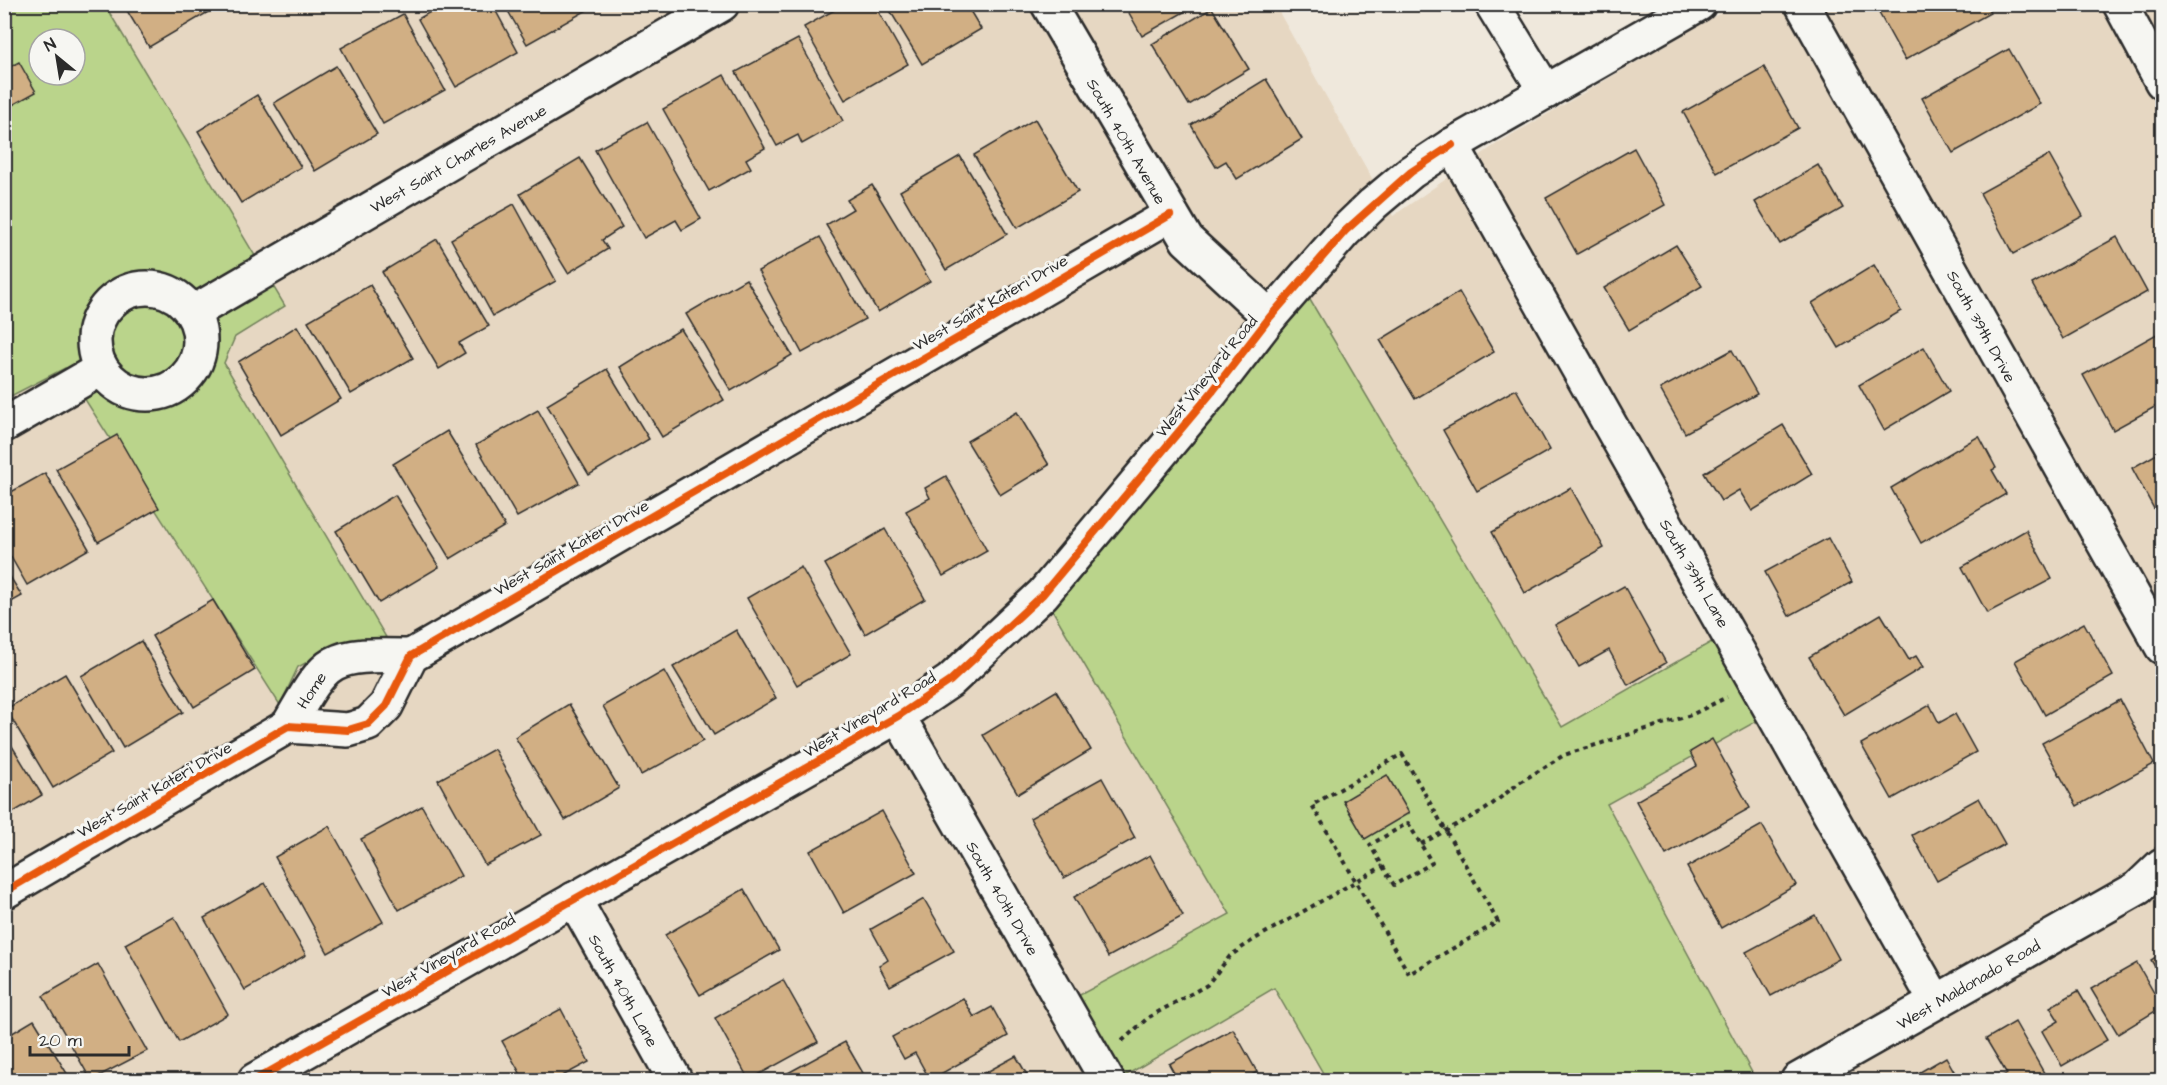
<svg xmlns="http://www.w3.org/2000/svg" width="2167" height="1085" viewBox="0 0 2167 1085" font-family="'Architects Daughter',sans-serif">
	<rect width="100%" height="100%" fill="#efe8dc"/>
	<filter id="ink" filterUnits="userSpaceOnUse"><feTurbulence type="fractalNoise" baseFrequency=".0167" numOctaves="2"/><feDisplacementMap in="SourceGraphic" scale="12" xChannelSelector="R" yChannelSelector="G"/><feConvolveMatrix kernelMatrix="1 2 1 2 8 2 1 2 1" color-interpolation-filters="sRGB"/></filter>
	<g filter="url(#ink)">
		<path fill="#e6d7c2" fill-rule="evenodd" d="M5,5h1270l118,211 105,-73 236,-138h428v1075h-2157zM39,39h36v36h-36z"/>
		<g fill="#bad48b" stroke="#72805b" stroke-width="1.5" fill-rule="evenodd">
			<path d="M5,5h100l180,301 -50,31 -11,26 166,281 -55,3 -37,20 -18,38 -215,-337 -60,31zM39,39h36v36h-36z"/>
			<polygon points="1300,283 1562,727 1729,632 1775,711 1607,804 1756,1080 1327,1080 1274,988 1118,1080 1063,1004 1230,914 1043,594"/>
		</g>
		<g fill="#d1af84" stroke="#2b2b2b" stroke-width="1.5">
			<polygon points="123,4 206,4 210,11 149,47"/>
			<polygon points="444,4 492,4 518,52 456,87 418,19"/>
			<polygon points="504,4 586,4 589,9 527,44"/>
			<polygon points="845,4 874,4 908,64 845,100 804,27"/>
			<polygon points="886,4 966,4 981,29 922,64"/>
			<polygon points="1124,4 1198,4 1142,36"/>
			<polygon points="1874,4 1985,4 1990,13 1905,60"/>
			<polygon points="1212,8 1249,69 1189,105 1152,44"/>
			<polygon points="403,14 445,90 383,124 341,48"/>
			<polygon points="798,39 843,121 802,144 798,135 777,146 736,72"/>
			<polygon points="2009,49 2040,104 1953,153 1922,98"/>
			<polygon points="19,62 36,92 7,108 4,70"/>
			<polygon points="336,66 377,134 315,171 274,103"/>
			<polygon points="1764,67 1798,128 1717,173 1683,112"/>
			<polygon points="724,75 765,148 746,159 751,168 709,191 663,109"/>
			<polygon points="1266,79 1302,139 1237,179 1226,161 1216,167 1191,125"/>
			<polygon points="257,95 301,167 241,203 198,131"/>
			<polygon points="1035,119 1078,192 1017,228 974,155"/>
			<polygon points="647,122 701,219 682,230 676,220 644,238 595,150"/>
			<polygon points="1634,148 1665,205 1577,254 1546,198"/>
			<polygon points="2049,155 2083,216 2013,254 1980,193"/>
			<polygon points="960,156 1007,234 946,270 900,191"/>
			<polygon points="580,158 622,227 602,240 608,249 568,273 520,194"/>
			<polygon points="1818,165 1843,208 1780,244 1755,202"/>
			<polygon points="872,185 930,281 878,312 826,225 853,209 847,200"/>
			<polygon points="514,204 556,281 493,316 451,239"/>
			<polygon points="820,237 865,319 802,353 758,271"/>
			<polygon points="2117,237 2147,292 2063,339 2032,284"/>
			<polygon points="437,239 489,326 459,343 465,353 439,369 382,272"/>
			<polygon points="1676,245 1702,286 1629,330 1604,288"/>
			<polygon points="1874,265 1901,311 1839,348 1812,303"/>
			<polygon points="746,279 792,355 731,391 686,314"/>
			<polygon points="370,285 413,358 351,394 308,321"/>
			<polygon points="1459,292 1494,352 1415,399 1380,340"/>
			<polygon points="297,326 341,399 281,435 238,362"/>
			<polygon points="681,329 724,400 662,437 620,367"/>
			<polygon points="2162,331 2162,403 2113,430 2083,375"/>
			<polygon points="1924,347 1949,391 1884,430 1859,385"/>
			<polygon points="1732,350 1757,394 1685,433 1660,389"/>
			<polygon points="607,369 649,439 589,475 547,405"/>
			<polygon points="1516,389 1550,450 1477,491 1443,430"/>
			<polygon points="538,410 579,483 517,517 476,445"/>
			<polygon points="1017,412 1049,465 1000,495 967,441"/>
			<polygon points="1783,425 1812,474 1752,511 1739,490 1721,501 1704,473"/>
			<polygon points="447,431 505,526 450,559 393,464"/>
			<polygon points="117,435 159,508 98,542 56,469"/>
			<polygon points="1979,436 1996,468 1992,470 2006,494 1921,543 1891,488"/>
			<polygon points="2162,451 2162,516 2159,518 2132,468"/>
			<polygon points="45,473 89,549 27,585 4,545 4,496"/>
			<polygon points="946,476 987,551 943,576 906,511 930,498 925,488"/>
			<polygon points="1571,488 1604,548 1525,593 1492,532"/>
			<polygon points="395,495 439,567 379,603 336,531"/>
			<polygon points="885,529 925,599 865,634 825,564"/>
			<polygon points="2026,530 2052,579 1987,613 1962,567"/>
			<polygon points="1828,538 1852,582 1789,616 1765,572"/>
			<polygon points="4,567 22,596 4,606"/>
			<polygon points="801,567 851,654 797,685 747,598"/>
			<polygon points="1624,586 1666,663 1628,685 1609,650 1579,667 1555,625"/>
			<polygon points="213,600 255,670 194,707 152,636"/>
			<polygon points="1881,614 1909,660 1916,656 1923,667 1844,715 1809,657"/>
			<polygon points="2084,623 2113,676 2045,715 2015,661"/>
			<polygon points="736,630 776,698 714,735 673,667"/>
			<polygon points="141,641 183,712 123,748 81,676"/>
			<polygon points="664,671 703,741 641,775 603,706"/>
			<polygon points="65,674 112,753 53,788 6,709"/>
			<polygon points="1056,691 1091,750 1018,794 983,735"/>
			<polygon points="2120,700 2154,764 2077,806 2042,743"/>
			<polygon points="569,704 619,788 565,820 515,737"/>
			<polygon points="1930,705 1939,723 1955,714 1976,752 1892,799 1861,744"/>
			<polygon points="4,733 42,795 4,818"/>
			<polygon points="1712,739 1750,808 1666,855 1636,801 1697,766 1690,752"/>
			<polygon points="494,749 541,835 485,865 438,780"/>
			<polygon points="1387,775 1409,813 1365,839 1343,801"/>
			<polygon points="1102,778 1135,838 1064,878 1030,818"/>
			<polygon points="1979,798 2005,844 1937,881 1912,835"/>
			<polygon points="422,806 461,876 399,910 361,839"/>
			<polygon points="882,811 916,873 844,913 810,851"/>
			<polygon points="1762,825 1796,885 1721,928 1687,867"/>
			<polygon points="329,826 383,922 328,953 275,857"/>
			<polygon points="1150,855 1183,916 1108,957 1074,897"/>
			<polygon points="265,883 306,955 245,990 204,918"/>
			<polygon points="744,889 779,950 700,995 665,935"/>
			<polygon points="924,899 954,951 890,986 879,966 888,960 871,929"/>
			<polygon points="1815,915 1839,959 1771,996 1746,952"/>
			<polygon points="174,917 228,1014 179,1042 125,944"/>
			<polygon points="2162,953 2162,979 2151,960"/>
			<polygon points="2137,963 2162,1007 2118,1034 2091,989"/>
			<polygon points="98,964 147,1051 91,1080 43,996"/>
			<polygon points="783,980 818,1042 749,1080 715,1018"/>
			<polygon points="2078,991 2107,1040 2062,1066 2042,1031 2059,1021 2050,1007"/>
			<polygon points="963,998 974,1017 992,1007 1008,1036 930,1080 915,1053 904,1059 892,1037"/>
			<polygon points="561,1009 589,1062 555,1080 524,1080 502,1041"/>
			<polygon points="34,1020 71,1080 4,1080 4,1038"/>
			<polygon points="2015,1022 2048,1080 1995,1080 2007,1074 1986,1039"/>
			<polygon points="1233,1029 1257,1072 1243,1080 1178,1080 1169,1064"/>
			<polygon points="845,1042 867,1080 775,1080"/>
			<polygon points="1016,1056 1030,1080 972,1080"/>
			<polygon points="1946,1057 1959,1080 1908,1080 1908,1079"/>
		</g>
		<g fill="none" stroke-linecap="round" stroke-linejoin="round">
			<g stroke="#2b2b2b" stroke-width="38">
				<g id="minor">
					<polyline points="1048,4 1187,240 1270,317"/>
					<polyline points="1492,4 1546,92"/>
					<polyline points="1802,4 2162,647"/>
					<polyline points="2120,4 2162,82"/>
					<polyline points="1452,145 1936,1002"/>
					<circle cx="147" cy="341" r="53"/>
					<polyline points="194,312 722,4"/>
					<polyline points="4,425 101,369"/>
					<polyline points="898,716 1107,1080"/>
					<path d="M288,726c40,-70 40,-72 123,-70"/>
					<polyline points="4,892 288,726 348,730 368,724 386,706 411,656 1170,215"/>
					<polyline points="574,899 675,1080"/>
					<polyline points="255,1080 898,716 950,681 1043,594 1212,392 1270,317 1345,231 1373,204 1411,172 1452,145 1699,4"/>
					<polyline points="1798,1080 2138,888 2162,865"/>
				</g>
			</g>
			<g stroke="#2b2b2b" stroke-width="4" stroke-dasharray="4.5 4.5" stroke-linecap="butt">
				<polygon points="1402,754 1498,922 1409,974 1312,805"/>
				<polygon points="1408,823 1432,863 1394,885 1370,845"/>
				<polyline points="1421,844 1486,809 1519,783 1564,755 1691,715 1727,697"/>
				<polyline points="1122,1041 1149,1017 1207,985 1230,956 1253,940 1383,866"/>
			</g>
			<use href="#minor" stroke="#f6f6f2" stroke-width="33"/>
			<g stroke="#f6f6f2" stroke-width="11">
				<g id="cycleway">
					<polyline points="4,892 288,726 348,730 368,724 386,706 411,656 1170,215"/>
					<polyline points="255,1080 898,716 950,681 1043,594 1212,392 1270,317 1345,231 1411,172 1452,145"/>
				</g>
			</g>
			<use href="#cycleway" stroke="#e8590c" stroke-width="8"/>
		</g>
	</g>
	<g text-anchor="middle" stroke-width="6" stroke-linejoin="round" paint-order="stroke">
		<g font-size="16" fill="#2b2b2b" stroke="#f6f6f2">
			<text transform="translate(1127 141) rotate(60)" y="6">South 40th Avenue</text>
			<text transform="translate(458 158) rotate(-30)" y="6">West Saint Charles Avenue</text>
			<text transform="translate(990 302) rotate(-30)" y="6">West Saint Kateri Drive</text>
			<text transform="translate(1982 326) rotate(61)" y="6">South 39th Drive</text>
			<text transform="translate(1206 376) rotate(-51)" y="6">West Vineyard Road</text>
			<text transform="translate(571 547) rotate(-30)" y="6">West Saint Kateri Drive</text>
			<text transform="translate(1695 573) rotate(60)" y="6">South 39th Lane</text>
			<text transform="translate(311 690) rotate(-57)" y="6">Home</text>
			<text transform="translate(869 714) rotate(-31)" y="6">West Vineyard Road</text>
			<text transform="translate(154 789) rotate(-30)" y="6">West Saint Kateri Drive</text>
			<text transform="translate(1003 898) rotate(60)" y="6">South 40th Drive</text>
			<text transform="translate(448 955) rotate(-30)" y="6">West Vineyard Road</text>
			<text transform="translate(1968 984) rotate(-30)" y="6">West Maldonado Road</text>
			<text transform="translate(624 990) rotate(61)" y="6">South 40th Lane</text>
		</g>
	</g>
	<rect width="2167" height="1085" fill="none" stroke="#f6f6f2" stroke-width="24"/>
	<rect x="12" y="12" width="2143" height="1061" fill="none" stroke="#2b2b2b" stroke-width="2" filter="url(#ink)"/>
	<g transform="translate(57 57) rotate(330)"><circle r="28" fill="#f6f6f2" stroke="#a5a5a2" stroke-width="1.5"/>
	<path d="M0-4.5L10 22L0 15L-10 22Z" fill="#2b2b2b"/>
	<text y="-9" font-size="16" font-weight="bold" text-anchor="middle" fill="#2b2b2b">N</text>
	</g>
	<path d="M30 1046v9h99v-9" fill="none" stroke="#2b2b2b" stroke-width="3"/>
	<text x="39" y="1046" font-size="18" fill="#2b2b2b" stroke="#f6f6f2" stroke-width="4.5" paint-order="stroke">20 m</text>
</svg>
